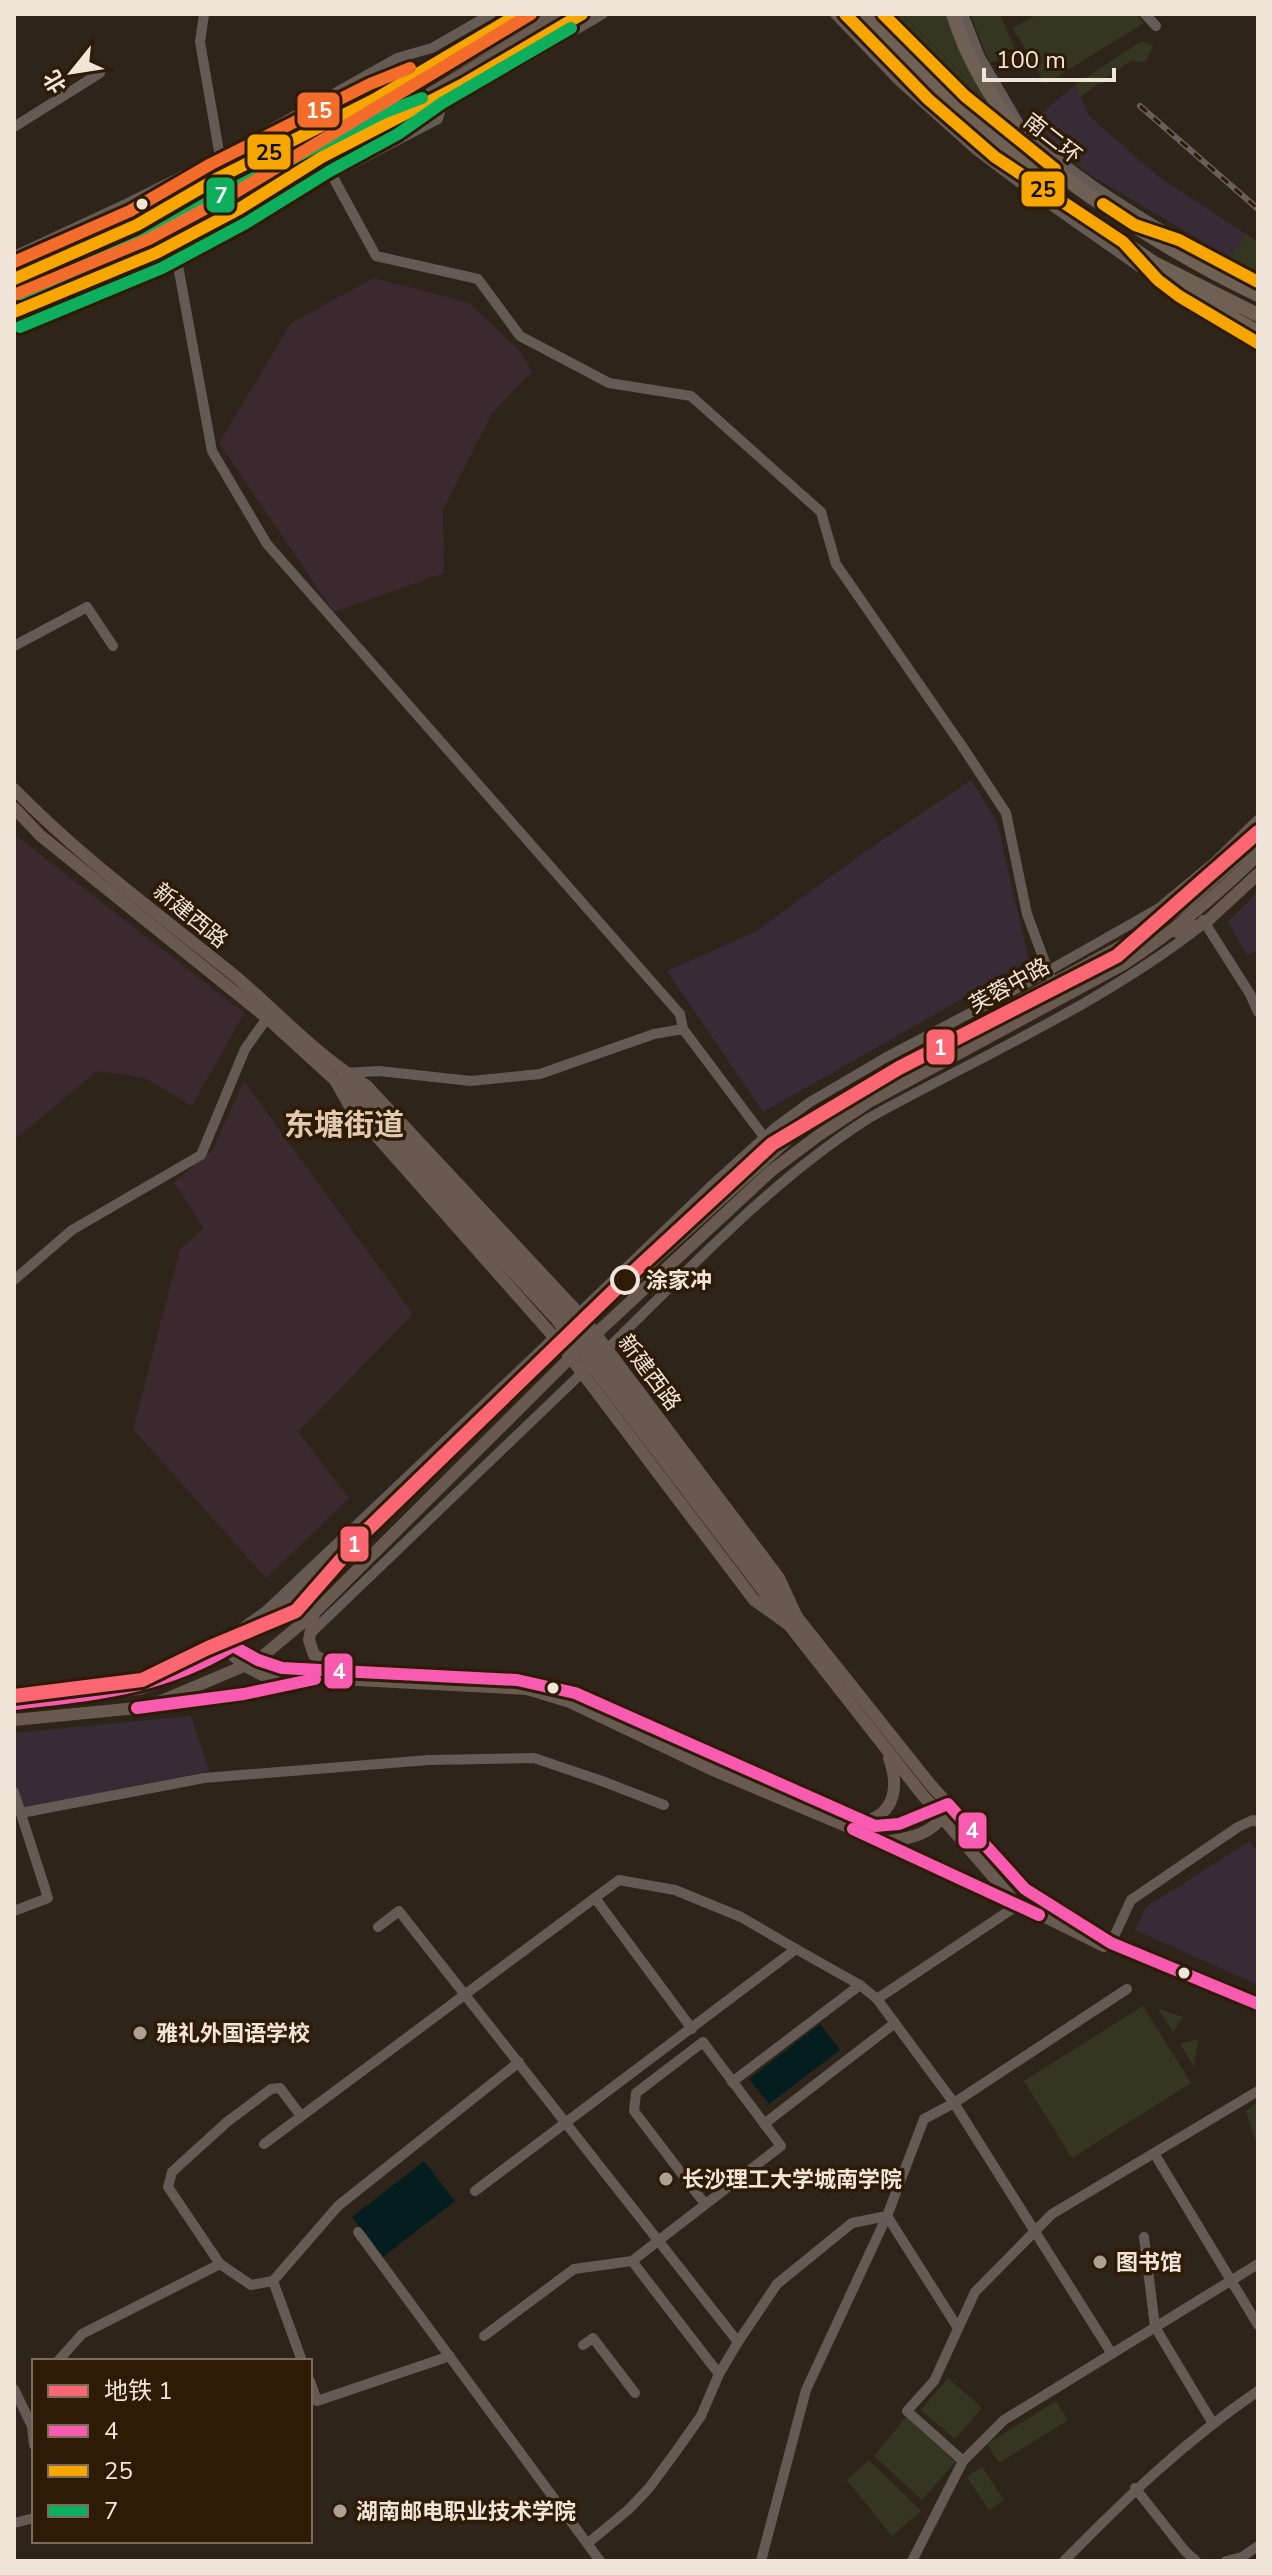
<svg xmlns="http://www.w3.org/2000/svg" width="1272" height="2575" viewBox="0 0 1272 2575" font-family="'Nunito Sans','Noto Sans SC',sans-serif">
	<rect width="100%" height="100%" fill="#2f2419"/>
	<g fill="#382b36">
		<polygon points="1075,85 1089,116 1160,178 1246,234 1230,258 1089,174 1029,124"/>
		<polygon points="971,780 997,822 1029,961 763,1112 667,971 755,932 862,854"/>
		<polygon points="1258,892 1258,951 1247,955 1228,922"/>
		<polygon points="191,1716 209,1771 14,1811 14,1733"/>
		<polygon points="1250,1841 1258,1852 1258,1985 1135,1930 1146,1907"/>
	</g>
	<g fill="#3a2a30">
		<polygon points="374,278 469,303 520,351 532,372 492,413 443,510 444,573 334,612 219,443 291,323"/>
		<polygon points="18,837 244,1013 192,1106 145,1078 97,1071 14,1140 14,841"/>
		<polygon points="244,1081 413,1314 298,1432 349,1498 266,1578 133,1429 180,1249 204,1228 174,1182 212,1151"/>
	</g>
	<g fill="#343622">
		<polygon points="892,14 947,14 995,110 949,71"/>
		<polygon points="970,14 1000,14 1016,52 990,63"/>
		<polygon points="1037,14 1136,14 1144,23 1045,84 1013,28"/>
		<polygon points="1142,41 1153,46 1145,63 1132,60 1080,97 1075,85"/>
		<polygon points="1246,234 1258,242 1258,272 1230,258"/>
		<polygon points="1143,2006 1191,2083 1072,2158 1024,2081"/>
		<polygon points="1158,2009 1183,2017 1173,2032"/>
		<polygon points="1198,2039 1194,2067 1180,2044"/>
		<polygon points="1258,2102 1258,2139 1255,2140 1246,2111"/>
		<polygon points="948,2378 982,2408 955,2439 921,2410"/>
		<polygon points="1056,2401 1068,2420 999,2463 987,2444"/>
		<polygon points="906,2417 955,2462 922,2500 874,2456"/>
		<polygon points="869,2460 921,2511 892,2536 847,2480"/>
		<polygon points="982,2467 1004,2500 989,2510 967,2477"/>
	</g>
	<g fill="#041e20">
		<polygon points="820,2024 840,2050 769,2104 749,2079"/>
		<polygon points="424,2161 455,2201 383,2257 352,2217"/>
	</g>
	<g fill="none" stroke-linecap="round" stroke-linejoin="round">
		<g stroke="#665a55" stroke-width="10">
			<polyline points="204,14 200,42 220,157 218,178"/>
			<polyline points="835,14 899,81 976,150 1020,183 1059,200"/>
			<polyline points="963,14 980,57 1018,122"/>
			<polyline points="1145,14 1156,26"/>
			<polyline points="407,116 441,108 603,14"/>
			<path d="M1019,124c46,47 104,82 160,116"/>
			<polyline points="14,127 100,73"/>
			<polyline points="322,157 376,256 478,279 520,336 609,383 691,396 821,512 836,564 962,746 1006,813 1027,914 1050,976"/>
			<polyline points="1038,196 1139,267"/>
			<polyline points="195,233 221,232 438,119 441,108"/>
			<polyline points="1175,239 1258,282"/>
			<polyline points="174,244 212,451 267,544 680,1014 683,1029"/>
			<path d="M1132,253c36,40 80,64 126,90"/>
			<polyline points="14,256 128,203 234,150 397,58 432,48 491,14"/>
			<polyline points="14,327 97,294 219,233"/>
			<polyline points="14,646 87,607 113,646"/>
			<polyline points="1203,920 1250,994 1258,1012"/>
			<polyline points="343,1073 379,1071 471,1081 540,1074 654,1034 683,1029 774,1150"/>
			<polyline points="14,1280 72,1230 201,1155 245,1049 267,1018"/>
			<polyline points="574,1318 711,1186 776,1127 810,1102 885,1058 1027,983 1159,908"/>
			<path d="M604,1352c84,-81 166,-171 265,-234 112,-62 232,-114 333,-193"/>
			<polyline points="311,1633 587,1368"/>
			<polyline points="95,1694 113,1681 158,1671 217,1646 267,1610 560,1332"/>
			<polyline points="14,1792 48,1898 14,1911"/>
			<polyline points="21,1813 204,1778 429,1760 534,1758 602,1781 664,1805"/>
			<polyline points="595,1898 692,2029"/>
			<polyline points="378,1927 399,1911 738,2342"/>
			<polyline points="1111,1943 1131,1900 1238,1827 1253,1820 1258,1822"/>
			<polyline points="877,1999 1012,1909"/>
			<polyline points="732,2082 860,1985"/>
			<polyline points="1258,2091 1052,2214 975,2292 934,2381 907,2411 963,2461 1004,2420 1258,2264"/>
			<polyline points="764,2124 895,2023"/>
			<polyline points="264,2144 619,1880 675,1890 741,1917 796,1949"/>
			<polyline points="1154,2153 1258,2325"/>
			<polyline points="475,2191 796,1949 860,1985 877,1999 954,2103 1112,2354"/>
			<polyline points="358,2232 600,2561"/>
			<polyline points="1144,2237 1155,2327 1212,2422"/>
			<polyline points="632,2261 719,2374"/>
			<polyline points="273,2281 251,2285 220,2264 168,2187 172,2172 227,2122 271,2089 280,2088 301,2116"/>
			<polyline points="958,2328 887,2216 924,2119 954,2103 1127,1989"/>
			<polyline points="484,2336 574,2269 632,2261 781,2146 703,2042 636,2093 634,2111 705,2204"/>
			<polyline points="583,2345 593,2338 635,2393"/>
			<polyline points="58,2361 82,2334 220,2264"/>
			<polyline points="302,2361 273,2281 338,2206 519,2062"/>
			<polyline points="310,2381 317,2401 450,2356"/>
			<polyline points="14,2389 32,2426 34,2445"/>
			<polyline points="1135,2488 1185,2551 1196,2561"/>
			<polyline points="14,2523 34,2518"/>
			<polyline points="588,2543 628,2510 649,2488 677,2450 701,2416 719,2374 738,2342 777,2284 852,2223 887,2216"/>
			<polyline points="761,2561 806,2390 887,2216"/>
			<polyline points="912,2561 963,2461"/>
			<path d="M1064,2561c62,-63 121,-120 194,-170"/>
			<polyline points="1226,2561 1242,2557 1258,2546"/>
		</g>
		<g stroke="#685a50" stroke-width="12">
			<polyline points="404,87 432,77 542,14"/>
			<polyline points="416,102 563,14"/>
			<polyline points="14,279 137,225 218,178 383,95"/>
			<polyline points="14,312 156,253 239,209 322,157 398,115"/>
			<path d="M14,789c67,69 146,126 221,187 43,36 83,81 132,110l219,235 193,257 18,39 133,167 95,105 86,54 147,61"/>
			<polyline points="14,808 41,836 267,1018 335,1080 349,1105 561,1345 754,1600 789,1625 920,1792 1015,1902"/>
			<polyline points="1148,926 1164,905 1216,862 1258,821"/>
			<polyline points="1177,932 1205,923 1258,874"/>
			<polyline points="314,1613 309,1640 314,1655 336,1667"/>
			<polyline points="233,1646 258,1660 282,1668 380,1673"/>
			<polyline points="227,1650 245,1666 262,1675 527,1689 570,1702 713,1770 884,1842 1015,1902 1104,1946"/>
			<path d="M490,1679l27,1 58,13 288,129c34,11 44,-6 75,-16"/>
			<polyline points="14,1704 139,1689 181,1675 233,1646 295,1594 586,1321 796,1132 823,1113 883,1076 1143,934 1187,903 1258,840"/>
			<polyline points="166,1704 244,1694 297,1682"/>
			<path d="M14,1720l133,-13 111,-47 56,-47 257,-256 200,-186 48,-36 50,-33 255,-138c49,-32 92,-68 134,-109"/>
			<path d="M863,1822c33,-8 36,-36 26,-64"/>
			<path d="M884,1842c24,-4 47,-6 60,-28"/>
		</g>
		<g stroke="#6f6056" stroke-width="14">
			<path d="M845,14c57,60 114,119 184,165"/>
			<polyline points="863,14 941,93 1025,165 1063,201 1154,263 1258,315"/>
			<path d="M883,14c101,113 237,215 375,281"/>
			<path d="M953,14c14,45 36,83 66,119"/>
			<polyline points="377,98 519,14"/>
			<polyline points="390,120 465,83 582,14"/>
			<polyline points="1179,283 1205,302 1258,332"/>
		</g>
		<g stroke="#685f58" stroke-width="6">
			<polyline id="rail" points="1140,106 1258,209"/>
		</g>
		<use href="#rail" stroke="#2d1b06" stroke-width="3" stroke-dasharray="9" stroke-linecap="butt"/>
		<g stroke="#685a50" stroke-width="12">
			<polyline points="343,1072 565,1312 797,1617"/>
			<polyline points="335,1080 557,1320 789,1625"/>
		</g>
		<g stroke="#2d1b06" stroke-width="18">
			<g id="bus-1">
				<path d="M14,1704c82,-10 147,-14 219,-58l25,14 24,8 235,12 58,13 300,133 24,-2 49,-20 77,85 86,54 147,61"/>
				<polyline points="137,1708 244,1694 315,1679"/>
				<polyline points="853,1829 1039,1915"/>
			</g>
		</g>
		<g stroke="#2d1b06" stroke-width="18">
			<g id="bus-2">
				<polyline points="845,14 928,99 995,157 1123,242 1158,280 1179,296 1258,343"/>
				<polyline points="883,14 965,96 1055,169"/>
				<polyline points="1103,204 1135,225 1179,240 1258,282"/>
				<polyline points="14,279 137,225 218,178 377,98 519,14"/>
				<polyline points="14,312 156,253 239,209 322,157 465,83 582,14"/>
			</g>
		</g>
		<g stroke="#2d1b06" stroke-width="18">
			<g id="bus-3">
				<polyline points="20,294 143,240 226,192 383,113 422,98"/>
				<polyline points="20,327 162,268 246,223 330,171 398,134 442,103 571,28"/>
			</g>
		</g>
		<g stroke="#2d1b06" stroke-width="18">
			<g id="bus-4">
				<polyline points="14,262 130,211 211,164 370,84 410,68"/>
				<polyline points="14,295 149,239 231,195 531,14"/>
			</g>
		</g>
		<use href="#bus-1" stroke="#f75aaf" stroke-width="12"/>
		<use href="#bus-2" stroke="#f7a600" stroke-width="12"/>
		<use href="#bus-3" stroke="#0daf5c" stroke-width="12"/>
		<use href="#bus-4" stroke="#f36c2b" stroke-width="12"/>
		<g stroke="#2d1b06" stroke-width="20">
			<polyline id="metro-1" points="14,1696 142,1680 208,1648 296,1611 366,1531 626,1279 772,1144 899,1068 1117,956 1258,832"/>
		</g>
		<use href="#metro-1" stroke="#fa6671" stroke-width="14"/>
	</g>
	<g fill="#f1e4d8" stroke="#2d1b06" stroke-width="3">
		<circle cx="142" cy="204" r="7"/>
		<circle cx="553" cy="1688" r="7"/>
		<circle cx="1184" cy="1973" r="7"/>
	</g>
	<circle fill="#2d1b06" stroke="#f1e4d8" stroke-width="4" cx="625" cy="1280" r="13"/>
	<g fill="#ada195" stroke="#2d1b06" stroke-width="3">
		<circle cx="140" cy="2033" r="8"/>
		<circle cx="666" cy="2179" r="8"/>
		<circle cx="1100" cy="2262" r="8"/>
		<circle cx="340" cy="2511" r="8"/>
	</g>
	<g text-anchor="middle" stroke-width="7" stroke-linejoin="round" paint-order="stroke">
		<g font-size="22" fill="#f1e4d8" stroke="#2d1b06">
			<text transform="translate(1053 138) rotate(38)" y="8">南二环</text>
			<text transform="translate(191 915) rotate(39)" y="8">新建西路</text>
			<text transform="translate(1009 985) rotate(-29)" y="8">芙蓉中路</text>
			<text transform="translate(650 1372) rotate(53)" y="8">新建西路</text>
		</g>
		<g font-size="22" font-weight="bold" fill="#f1e4d8" stroke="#2d1b06" text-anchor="start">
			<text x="646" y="1288">涂家冲</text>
		</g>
		<g font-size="22" font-weight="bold" fill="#f1e4d8" stroke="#2d1b06" text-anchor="start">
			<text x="156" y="2041">雅礼外国语学校</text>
			<text x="682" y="2187">长沙理工大学城南学院</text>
			<text x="1116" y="2270">图书馆</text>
			<text x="356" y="2519">湖南邮电职业技术学院</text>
		</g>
		<g font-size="30" font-weight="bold" fill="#e2c9b0" stroke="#2d1b06">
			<text x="344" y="1135">东塘街道</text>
		</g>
	</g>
	<g stroke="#2d1b06" stroke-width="3">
		<rect x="296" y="91" width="45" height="38" rx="8" fill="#f36c2b"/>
		<rect x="246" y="133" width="46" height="38" rx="8" fill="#f7a600"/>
		<rect x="1020" y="170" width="46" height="38" rx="8" fill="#f7a600"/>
		<rect x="205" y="176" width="31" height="38" rx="8" fill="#0daf5c"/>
		<rect x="925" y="1028" width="31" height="38" rx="8" fill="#fa6671"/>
		<rect x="339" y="1525" width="31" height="38" rx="8" fill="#fa6671"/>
		<rect x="323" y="1652" width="31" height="38" rx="8" fill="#f75aaf"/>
		<rect x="957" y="1811" width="31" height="39" rx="8" fill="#f75aaf"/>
	</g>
	<g font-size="22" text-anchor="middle" font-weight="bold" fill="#fff">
		<text x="319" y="118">15</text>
		<text x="221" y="203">7</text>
		<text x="940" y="1055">1</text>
		<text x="354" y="1552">1</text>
		<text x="339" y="1679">4</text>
		<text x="972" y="1838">4</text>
	</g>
	<g font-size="22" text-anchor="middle" font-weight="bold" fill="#111">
		<text x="269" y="160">25</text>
		<text x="1043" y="197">25</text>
	</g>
	<rect width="1272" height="2575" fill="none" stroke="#f1e4d8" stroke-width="32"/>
	<rect x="32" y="2359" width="280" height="184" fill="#2d1b06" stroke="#7b6b5a" stroke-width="2"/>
	<rect x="48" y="2385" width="40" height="12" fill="#fa6671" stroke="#7b6b5a" stroke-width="2"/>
	<text x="104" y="2399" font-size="24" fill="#f1e4d8">地铁 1</text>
	<rect x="48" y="2425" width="40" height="12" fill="#f75aaf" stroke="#7b6b5a" stroke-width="2"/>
	<text x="104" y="2439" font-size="24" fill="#f1e4d8">4</text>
	<rect x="48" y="2465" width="40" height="12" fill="#f7a600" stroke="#7b6b5a" stroke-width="2"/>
	<text x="104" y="2479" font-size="24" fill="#f1e4d8">25</text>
	<rect x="48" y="2505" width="40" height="12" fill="#0daf5c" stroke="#7b6b5a" stroke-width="2"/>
	<text x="104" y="2519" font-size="24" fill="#f1e4d8">7</text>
	<g transform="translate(72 72) rotate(240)" stroke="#2d1b06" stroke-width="6" paint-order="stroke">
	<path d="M0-6L14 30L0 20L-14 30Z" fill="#f1e4d8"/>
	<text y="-12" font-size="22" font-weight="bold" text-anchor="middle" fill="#f1e4d8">北</text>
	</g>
	<path d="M984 68v12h130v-12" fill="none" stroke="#f1e4d8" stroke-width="4"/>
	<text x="996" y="68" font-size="24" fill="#f1e4d8" stroke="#2d1b06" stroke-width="6" paint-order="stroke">100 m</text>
</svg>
